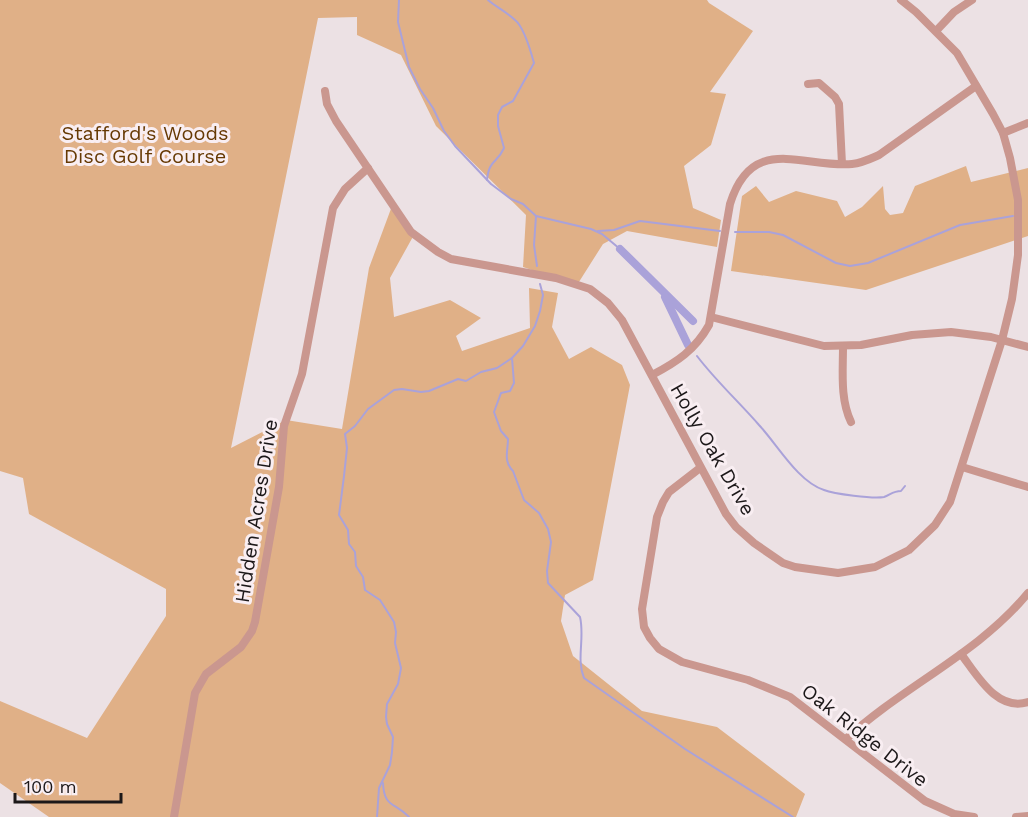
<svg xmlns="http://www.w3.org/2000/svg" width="1028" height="817" viewBox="0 0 1028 817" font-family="'Work Sans',sans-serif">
	<rect width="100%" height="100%" fill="#ece1e4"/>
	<g fill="#e0b087">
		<polygon points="0,0 707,0 709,3 753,31 710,92 726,94 711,145 684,166 693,208 721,220 717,247 627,231 603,244 577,285 523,267 526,215 436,126 401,55 357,35 357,17 318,18 231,448 286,420 342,429 369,268 392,206 415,233 390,278 394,317 450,300 481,318 456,336 462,351 530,328 529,288 558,293 552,327 569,359 591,347 622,365 630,385 593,580 565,595 561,621 573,656 642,711 717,727 805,794 796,817 49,817 0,783 0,701 87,738 166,616 166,589 29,514 23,478 0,471"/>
		<polygon points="966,166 971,182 1028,168 1028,236 866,290 731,271 742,196 756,186 769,202 796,191 837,201 845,217 862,207 883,186 885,209 890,215 903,213 915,186"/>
	</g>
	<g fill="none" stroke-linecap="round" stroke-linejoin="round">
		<g stroke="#aaa2d9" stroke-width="2">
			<polyline points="399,0 398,22 409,67 420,89 433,108 444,131 455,146 491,184 511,199 523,204 536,216 591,229 602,234 620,249"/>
			<path d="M487,180c2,-21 10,-16 17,-32l-6,-22v-11l4,-8 11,-6 21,-38c-3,-11 -10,-36 -19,-43 -8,-8 -19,-13 -27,-20"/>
			<polyline points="536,216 534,245 537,266"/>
			<polyline points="598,231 614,230 640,221 720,231"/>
			<polyline points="735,232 769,232 783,235 836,263 850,266 868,263 960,225 1013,216"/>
			<path d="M697,356c19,25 42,46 62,69 18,19 39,57 65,65 10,4 49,9 60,7 6,-2 9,-6 17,-6l4,-5"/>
			<path d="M512,358l2,25 -4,8 -9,2 -7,19 7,19 7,8c0,12 -5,22 5,32l11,29 15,13 9,16 3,13 -4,29 1,12 32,34c5,21 -4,42 4,61l101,71 108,68"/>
			<path d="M383,783c1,25 12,19 26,34"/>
			<polyline points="377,817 379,788 390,765 392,752 393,737 387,724 386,717 387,704 398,684 401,668 395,643 396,632 394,622 380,600 365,590 363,577 356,566 355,552 349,544 348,530 339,515 344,476 347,448 345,434 355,426 368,409 394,390 402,389 421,392 429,391 458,379 466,381 481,372 497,368 512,358 523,346 535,326 540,311 543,295 540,284"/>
		</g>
		<g stroke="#aaa2d9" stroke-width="8">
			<polyline points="620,249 693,321"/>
			<polyline points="665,297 688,345"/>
		</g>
		<g stroke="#ca978f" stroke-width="8">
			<polyline points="936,31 954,12 972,0"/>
			<polyline points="808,84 819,83 835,97 839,104 842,164"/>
			<polyline points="325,91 327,104 336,121 411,232 438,252 451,259 556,278 590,289 608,303 622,320 726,514 736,527 754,543 783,563 795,567 838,573 875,567 909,550 935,525 950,502 1002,340 1012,299 1018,255 1018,200 1010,158 1003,133 993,114 957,53 916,12 901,0"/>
			<polyline points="1003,133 1028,123"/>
			<polyline points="711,317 824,346 861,345 912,335 951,332 991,337 1028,347"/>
			<path d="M843,346c0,26 -3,53 8,76"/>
			<path d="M652,375c25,-13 43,-25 57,-50l21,-121c22,-71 72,-36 122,-40 10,-1 18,-5 27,-9l97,-69"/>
			<polyline points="962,467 1028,487"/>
			<polyline points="700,468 669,492 663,502 657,517 642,609 644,627 650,638 659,649 682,662 748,680 790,697 925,801 954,814 974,817"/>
			<path d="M961,654c16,21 36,58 67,48"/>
			<path d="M846,739c57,-53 132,-85 182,-146"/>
			<polyline points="174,817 195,693 206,674 241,647 252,631 255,622 279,487 284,426 302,374 333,208 345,189 368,168"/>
			<polyline points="1016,817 1028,816"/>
		</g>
	</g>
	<g text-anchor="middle" stroke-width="6" stroke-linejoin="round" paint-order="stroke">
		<g font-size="20" fill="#663903" stroke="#f9eef2">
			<text x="145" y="140">Stafford's Woods<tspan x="145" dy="23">Disc Golf Course</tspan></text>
		</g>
		<g font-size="20" fill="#1c1819" stroke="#f9eef2">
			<text transform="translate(713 449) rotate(60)" y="7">Holly Oak Drive</text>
			<text transform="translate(256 511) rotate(-81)" y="7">Hidden Acres Drive</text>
			<text transform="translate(865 735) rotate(38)" y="7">Oak Ridge Drive</text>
		</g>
	</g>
	<path d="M15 793v9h106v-9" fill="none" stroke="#1c1819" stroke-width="3"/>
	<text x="24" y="793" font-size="18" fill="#1c1819" stroke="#f9eef2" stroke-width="4.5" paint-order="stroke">100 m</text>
</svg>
